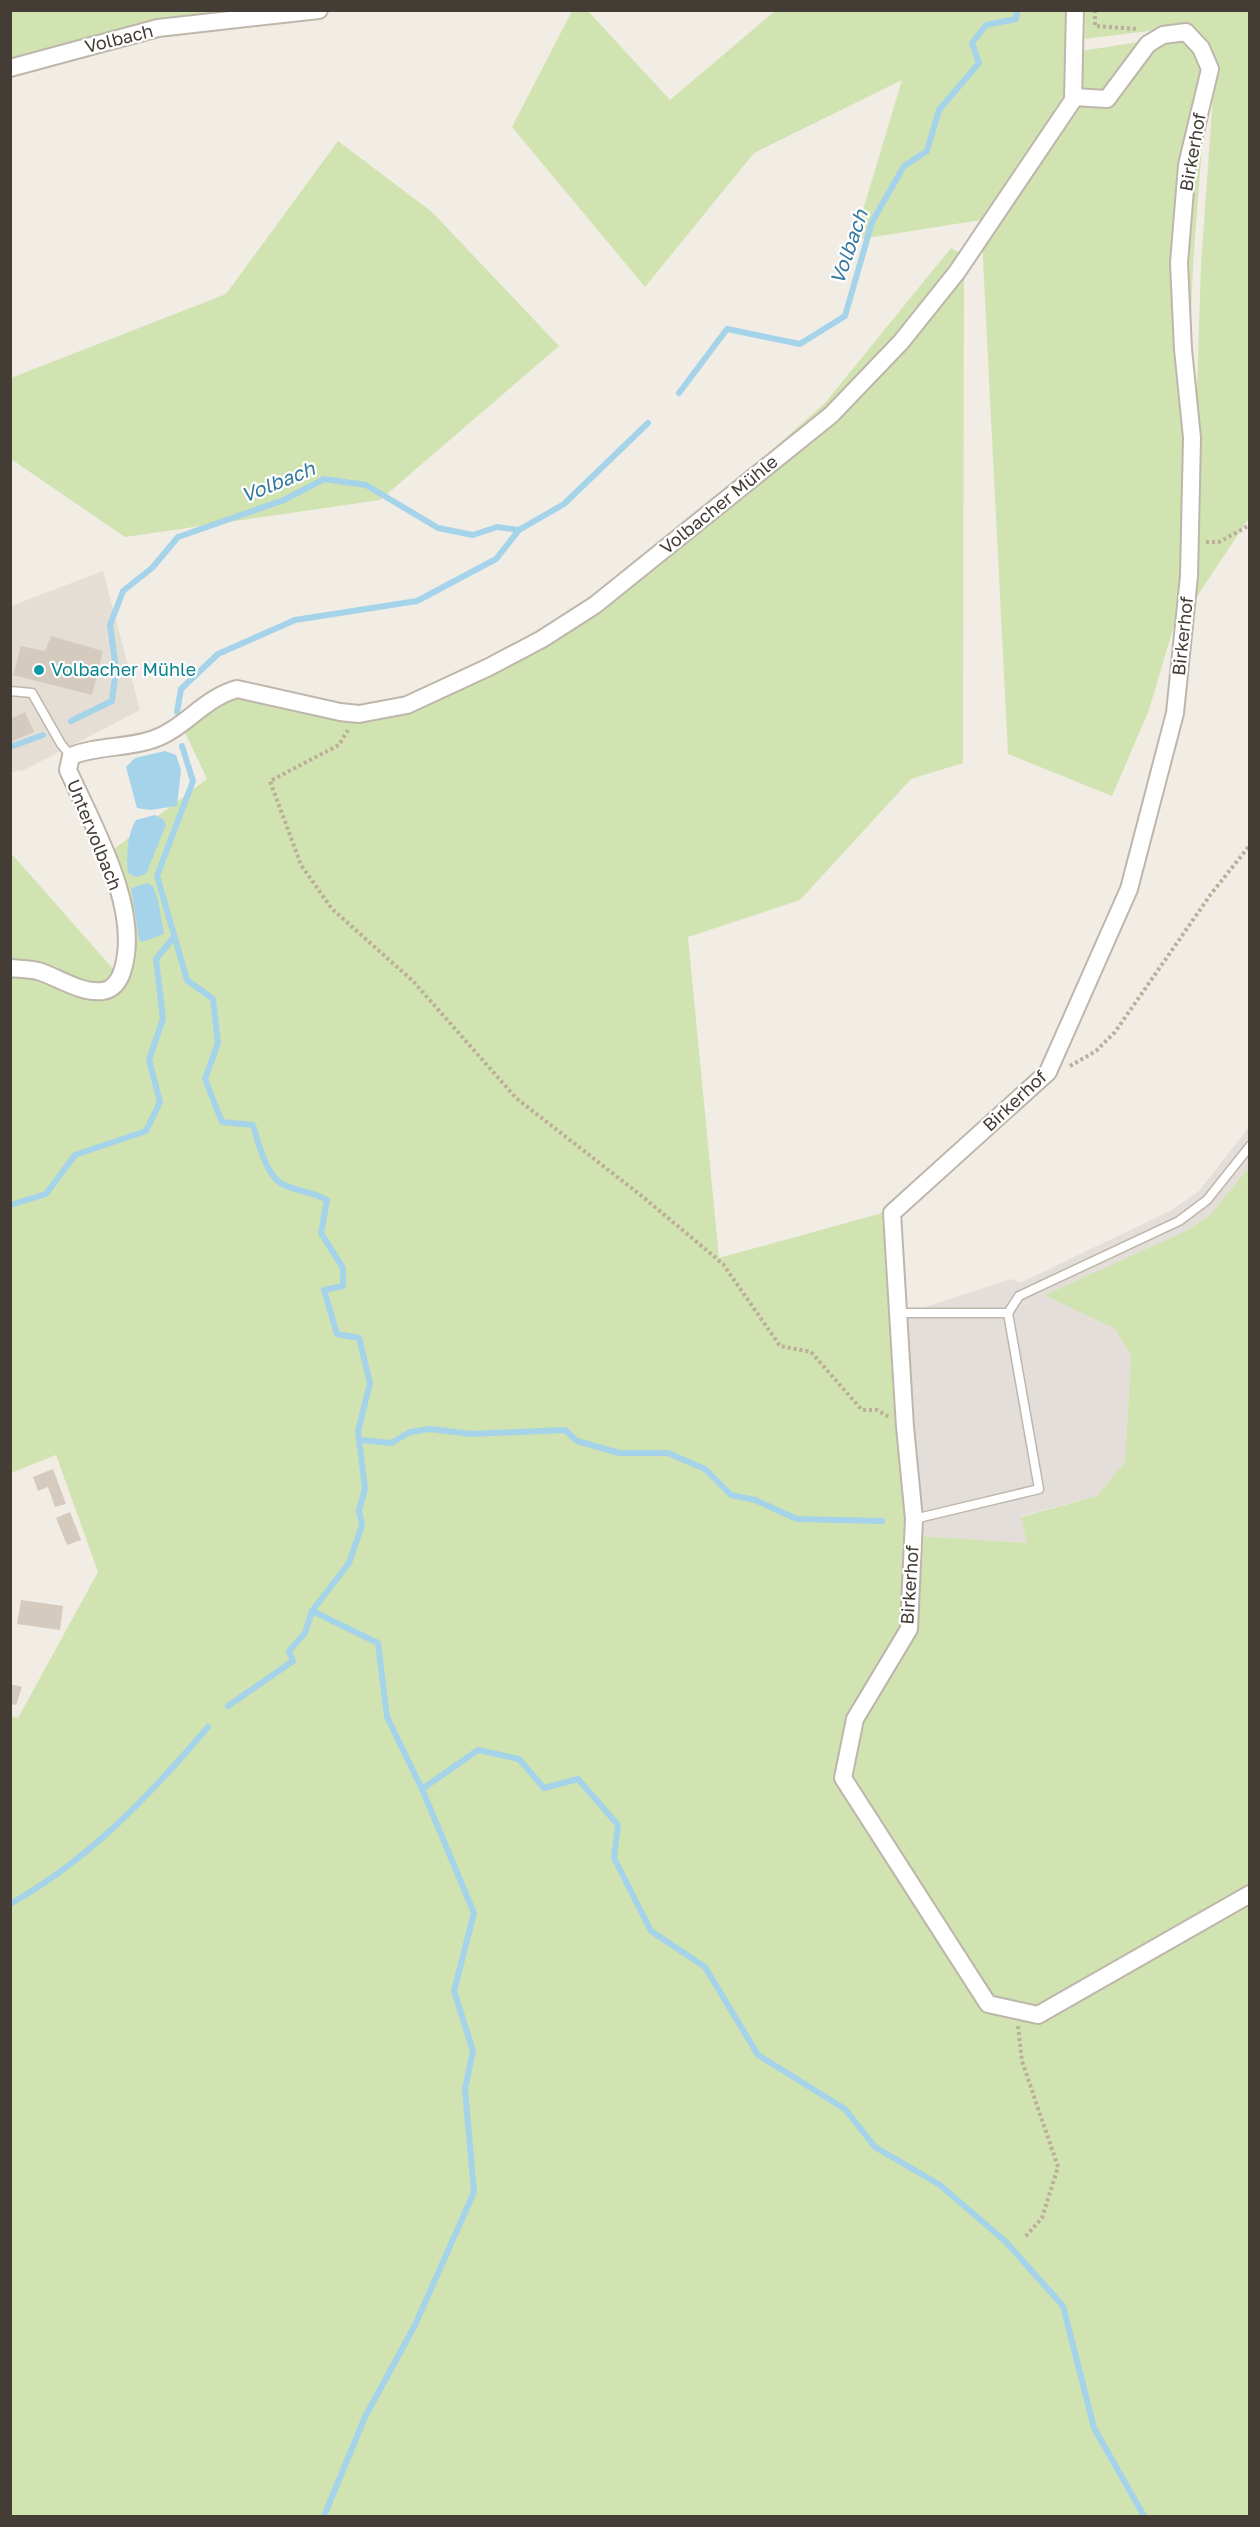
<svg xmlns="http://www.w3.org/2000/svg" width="1260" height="2527" viewBox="0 0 1260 2527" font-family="'Golos Text',sans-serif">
	<rect width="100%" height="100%" fill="#f1ede5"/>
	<polygon fill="#e5ded4" points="103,571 140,710 24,770 11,772 11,606"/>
	<polygon fill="#e3deda" points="1249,1127 1249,1167 1211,1214 1188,1230 1046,1295 1115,1329 1131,1355 1125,1462 1097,1496 1021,1516 1027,1543 917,1536 904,1314 1011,1279 1020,1283 1172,1210 1199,1191"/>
	<g fill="#d0e3b0">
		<polygon points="11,11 237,11 11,62"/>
		<polygon points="572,11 588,11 670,100 775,11 1078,11 1081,51 1184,35 1208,68 1193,264 1180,605 1149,710 1112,796 1008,754 981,220 854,240 902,80 754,153 645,287 512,127"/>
		<polygon points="1085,11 1249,11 1249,518 1190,607 1201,265 1215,68 1186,26 1085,39"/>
		<polygon points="338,141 432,212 559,346 380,500 125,537 11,459 11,378 226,294"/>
		<polygon points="951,248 964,255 963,763 911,779 800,900 688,937 719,1258 882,1213 896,1418 910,1519 904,1628 850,1717 839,1779 981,2008 1036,2022 1249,1901 1249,2516 11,2516 11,1716 18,1718 98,1572 56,1455 11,1473 10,852 123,980 129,960 110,852 207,779 182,726 236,694 363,722 492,676 593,609 825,403"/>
		<polygon points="1249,1167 1249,1889 1039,2008 990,1998 848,1778 859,1720 913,1629 917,1536 1027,1543 1021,1517 1097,1496 1125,1462 1131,1355 1115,1329 1045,1295 1188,1230 1211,1214"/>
	</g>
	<g fill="#a5d3ea">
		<polygon points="165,751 176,755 181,770 177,806 150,810 137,808 126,767 135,758"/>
		<path d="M155,815l8,4 3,6 -20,49 -10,3 -8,-4c-2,-16 -1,-39 8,-53z"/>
		<polygon points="147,883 153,886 158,900 164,934 142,942 139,939 131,888"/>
	</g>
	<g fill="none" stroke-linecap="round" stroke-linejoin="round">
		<g stroke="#a5d3ea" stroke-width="6">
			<polyline points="679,393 727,329 800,344 845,316 872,222 904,166 927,151 939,110 979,63 972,43 986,25 1016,19 1017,10"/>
			<polyline points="177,712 181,689 218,654 295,620 417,601 496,559 519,530"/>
			<polyline points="71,721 112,701 116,669 110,625 123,591 152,568 178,537 284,500 324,479 366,485 438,528 473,535 497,527 519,530 564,504 648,423"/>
			<path d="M182,746l11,35 -36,95 30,104 26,19 5,44 -13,36 17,43 31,3c5,17 13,50 29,59 14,7 31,8 45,16l-6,33 22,35v18l-19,4 13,44 22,4 11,45 -12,48 7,58 -6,21 3,15 -13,38 -37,48 66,32 9,74 35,72 52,124 -20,78 19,60 -8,38 9,103 -59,133 -50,92 -41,99"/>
			<polyline points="10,747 43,735"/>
			<polyline points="10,1205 46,1194 75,1155 146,1131 160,1102 149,1060 163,1019 156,959 173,938"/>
			<polyline points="360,1440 391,1443 410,1432 430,1429 472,1434 565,1430 577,1441 619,1453 668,1453 705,1469 731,1495 755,1500 797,1519 882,1521"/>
			<polyline points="228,1706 293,1661 289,1651 305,1633 312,1611"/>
			<polyline points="422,1789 478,1750 519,1759 544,1788 578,1779 618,1825 614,1858 651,1931 705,1967 758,2055 845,2109 875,2147 940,2185 1006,2242 1063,2306 1094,2428 1144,2516"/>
			<path d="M10,1904c79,-44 140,-109 198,-177"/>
		</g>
	</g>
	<g fill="#d5cabe">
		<polygon points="51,636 103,651 92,695 13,675 21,646 45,651"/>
		<polygon points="25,712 34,732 10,742 10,719"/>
		<polygon points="53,1469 66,1504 55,1507 48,1487 38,1491 33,1477"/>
		<polygon points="70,1512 81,1540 67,1545 56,1518"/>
		<polygon points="21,1600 63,1606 60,1630 17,1624"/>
		<polygon points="10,1684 22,1687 16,1705 10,1704"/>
	</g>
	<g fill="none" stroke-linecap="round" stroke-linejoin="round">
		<g stroke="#bfb6ab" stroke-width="11">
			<g id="service">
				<polyline points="10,691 32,693 61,744 71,756"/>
				<polyline points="898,1313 1008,1313 1039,1489 914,1519"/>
				<polyline points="1008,1313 1019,1296 1179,1221 1207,1200 1250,1146"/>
			</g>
		</g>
		<g stroke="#bfb6ab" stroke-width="20">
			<g id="minor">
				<polyline points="10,68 158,28 319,10"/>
				<polyline points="1074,97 1107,99 1148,44 1163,35 1186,32 1201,48 1210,69 1187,165 1179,263 1183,349 1192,438 1189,576 1175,713 1129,889 1048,1072 892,1213 905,1427 914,1519 909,1629 855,1719 843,1778 988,2004 1038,2015 1250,1894"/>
				<path d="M10,968c9,1 19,1 28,3 20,6 43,23 65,20 11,-2 17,-11 20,-22 18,-61 -30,-143 -55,-199l3,-14c27,-11 55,-7 83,-17 31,-11 50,-41 83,-50l103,23 19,2 48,-9 82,-38 53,-28 53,-34 236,-190 70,-73 56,-70 116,-172 2,-90"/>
			</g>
		</g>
		<g stroke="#bcae9b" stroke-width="4" stroke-dasharray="3 3" stroke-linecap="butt">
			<polyline points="1095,10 1095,26 1138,29"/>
			<polyline points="1206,542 1219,542 1250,525"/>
			<polyline points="348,730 339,745 270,781 301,865 332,909 413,981 516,1098 643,1197 723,1264 780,1346 811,1352 862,1410 877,1410 889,1417"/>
			<polyline points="1070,1066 1096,1051 1115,1032 1211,894 1250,845"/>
			<polyline points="1018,2026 1022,2061 1058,2167 1042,2218 1024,2238"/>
		</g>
		<use href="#service" stroke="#fff" stroke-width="8"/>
		<use href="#minor" stroke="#fff" stroke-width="16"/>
	</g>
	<circle fill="#0f9aa8" stroke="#fff" stroke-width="2" cx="39" cy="670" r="6"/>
	<g text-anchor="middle" stroke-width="4.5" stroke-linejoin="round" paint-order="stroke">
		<g font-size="18" fill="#433d35" stroke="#fff">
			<text transform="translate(119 39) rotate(-14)" y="6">Volbach</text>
			<text transform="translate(1193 152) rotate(-80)" y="6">Birkerhof</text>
			<text transform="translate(719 505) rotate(-39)" y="6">Volbacher Mühle</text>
			<text transform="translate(1183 636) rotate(-84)" y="6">Birkerhof</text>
			<text transform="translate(94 835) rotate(68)" y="6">Untervolbach</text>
			<text transform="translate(1015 1101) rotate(-43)" y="6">Birkerhof</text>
			<text transform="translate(910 1585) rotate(-86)" y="6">Birkerhof</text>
		</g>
		<g font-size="18" fill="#0d838f" stroke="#fff" text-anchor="start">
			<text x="51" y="676">Volbacher Mühle</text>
		</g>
		<g font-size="20" font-style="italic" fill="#357a9f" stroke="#fff">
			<text transform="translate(849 247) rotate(-71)" y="7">Volbach</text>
			<text transform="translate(278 482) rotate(-22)" y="7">Volbach</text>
		</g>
	</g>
	<rect width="1260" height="2527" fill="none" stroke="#433d35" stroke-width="24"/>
</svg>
